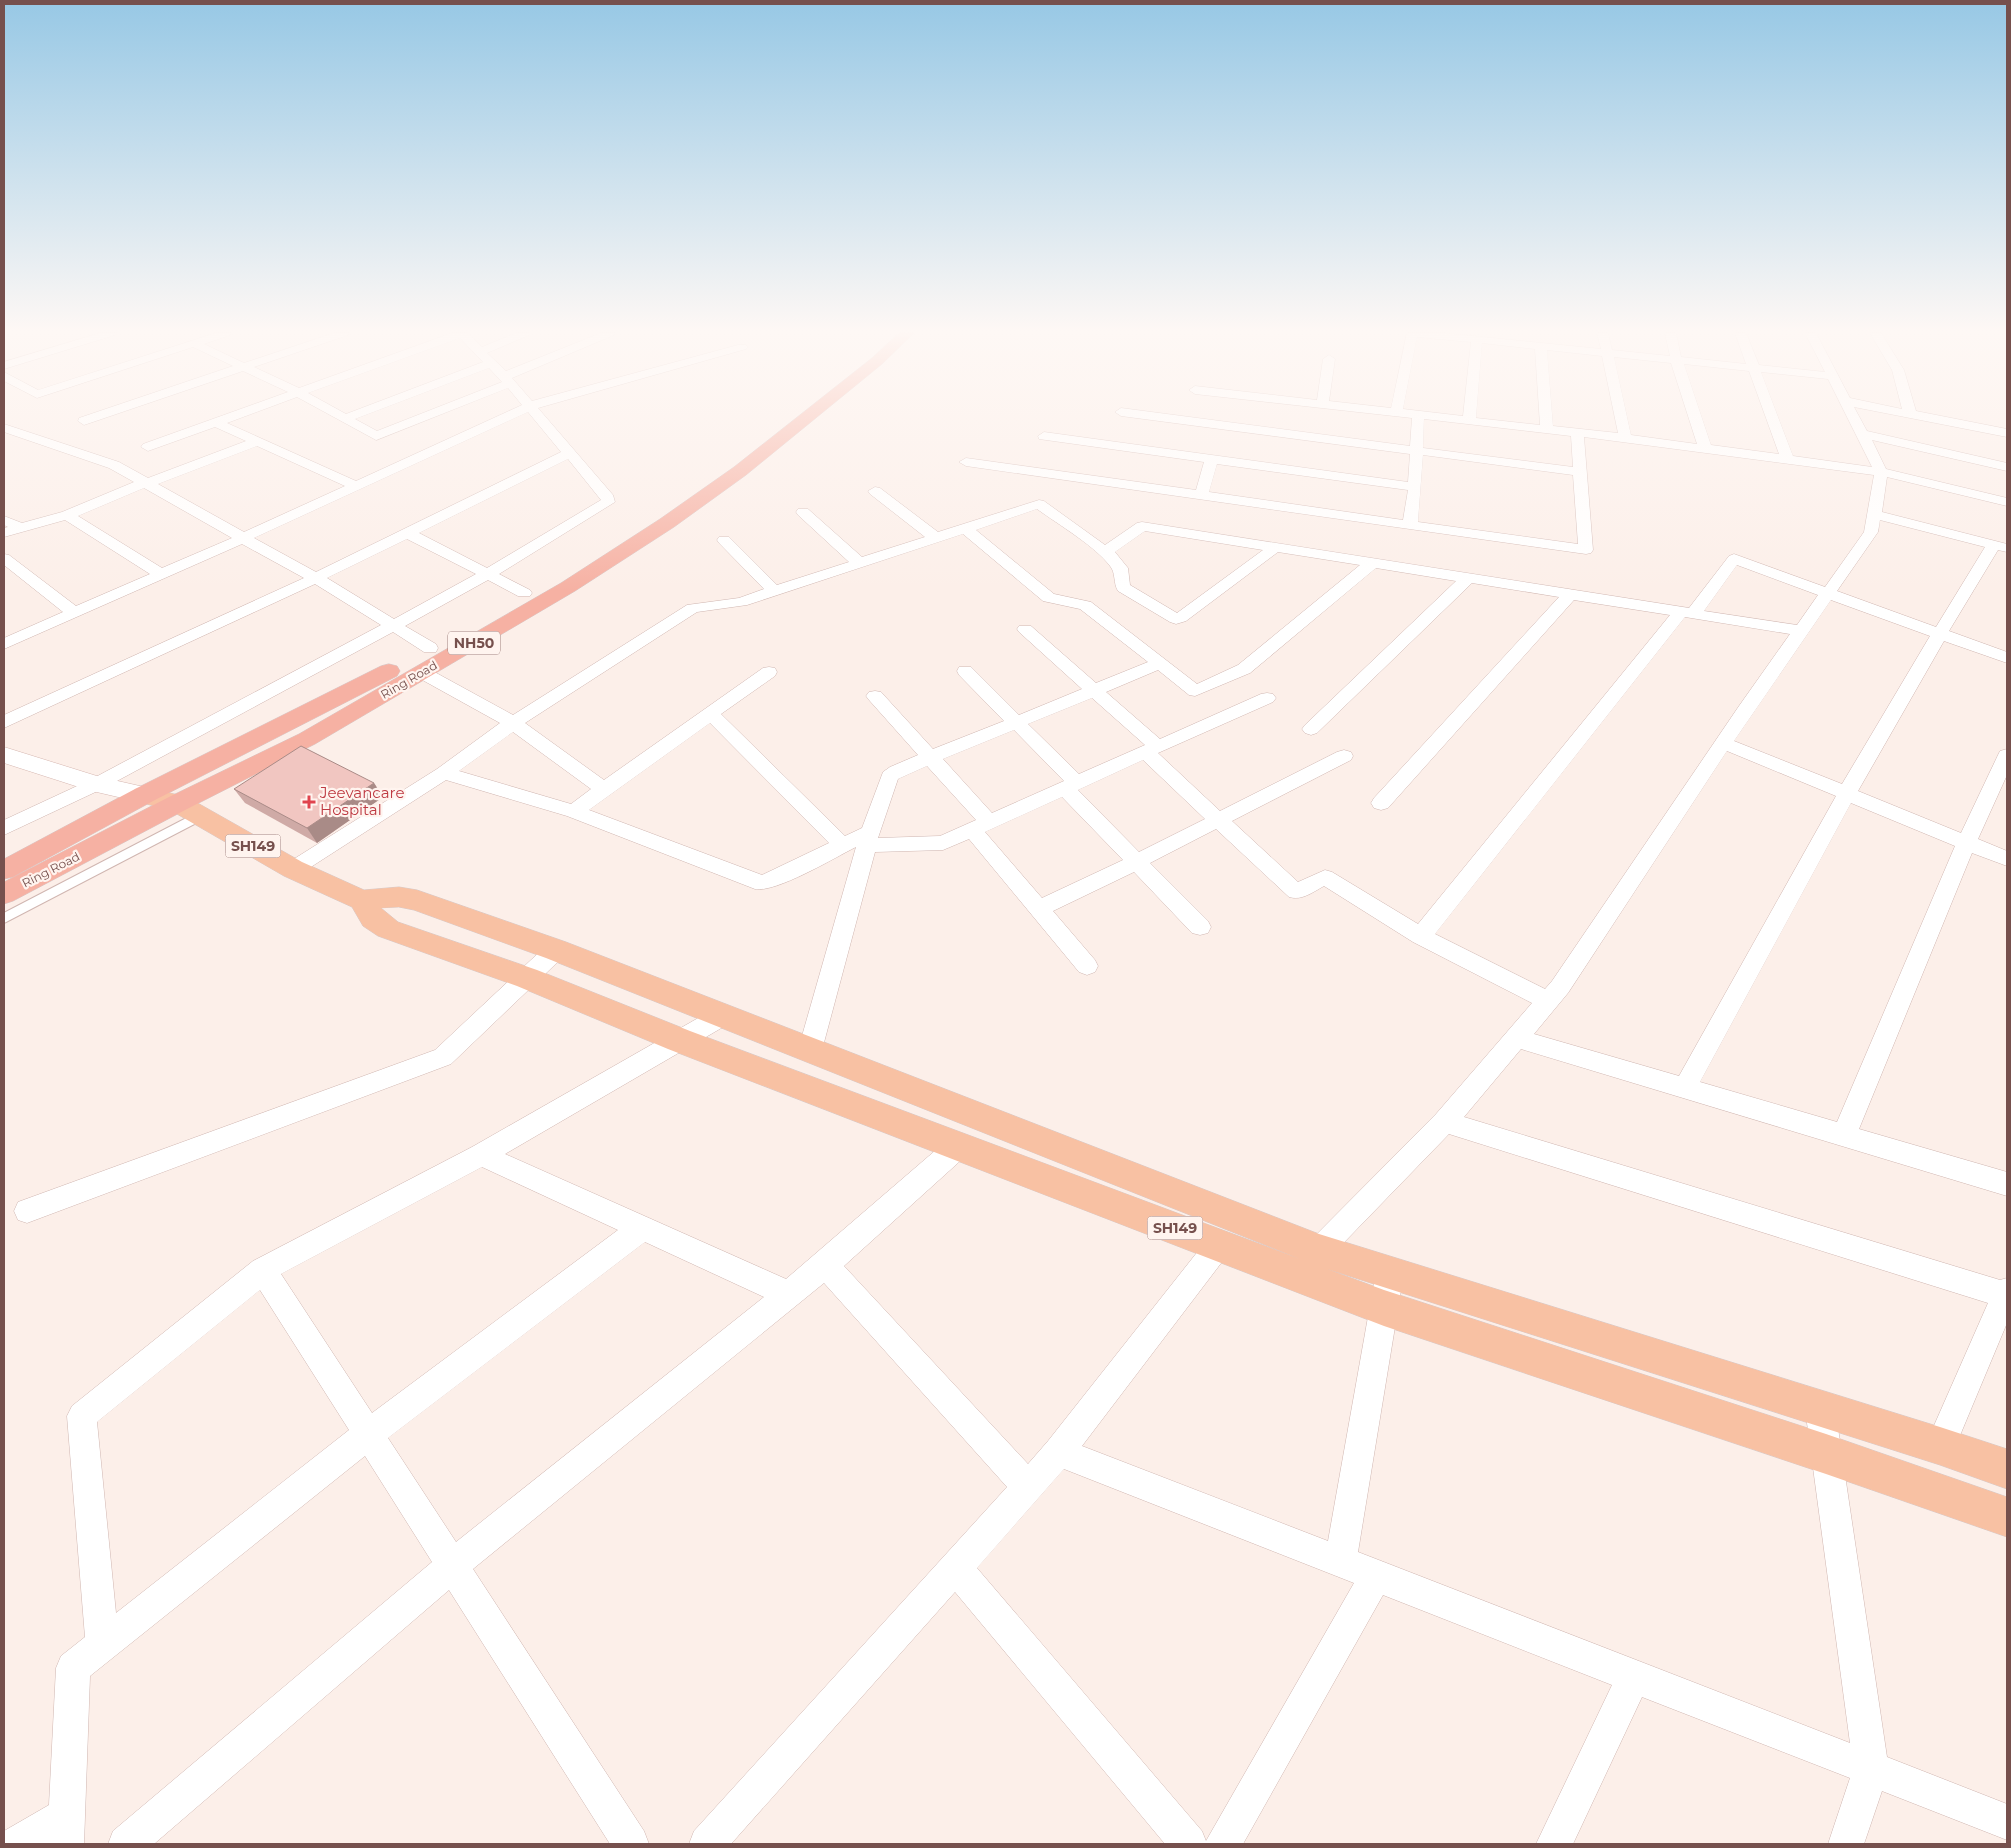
<svg xmlns="http://www.w3.org/2000/svg" width="2011" height="1848" viewBox="0 0 2011 1848" font-family="Montserrat,sans-serif">
	<rect width="100%" height="100%" fill="#fcefe9"/>
	<g fill="none" stroke-linecap="round" stroke-linejoin="round">
		<g stroke="#d0b6b1" stroke-width="11">
			<polyline id="service" points="4,918 200,816"/>
		</g>
		<g stroke="#d0b6b1" stroke-width="1">
			<g id="minor">
				<polygon points="100,333 117,333 115,335 4,369 4,362"/>
				<path d="M216,333h16l-2,2 -26,9 40,19 90,-30h15l-1,2 -94,32 45,21 153,-55h16l14,14 34,-14h14l-1,2 -42,18 19,18 95,-38h14l-1,2 -102,43 20,23 206,-56h8l2,2 -2,2 -208,59 75,87 2,7 -116,72 31,16 2,3 -2,3h-12l-30,-16 -83,46 31,18 2,4 -2,4h-12l-31,-20 -289,156 -100,47v-15l86,-40 291,-155 -66,-41 -311,144v-13l300,-137 -62,-34 -238,105v-11l59,-26 -59,-47v-11l5,1 67,51 74,-32 -85,-54 -61,17v-9l4,-1 -4,-2v-9l18,7 40,-11 72,-30 -25,-14 -105,-36v-8l115,38 29,16 98,-37 -31,-14 -67,24 -7,-4 2,-3 145,-52 -45,-21 -159,54 -6,-4 1,-3 154,-52 -40,-19 -156,51 -33,-17v-9l34,18zM460,338l23,24 -137,52 -38,-21zM489,368l13,14 -125,49 -22,-12zM508,388l14,17 -166,76 -129,-58 70,-26 79,43zM528,412l33,40 -245,120 -62,-34zM257,446l88,40 -101,46 -86,-48zM568,459l33,41 -114,68 -68,-35zM144,488l88,50 -70,30 -84,-52zM407,539l69,35 -82,45 -67,-41z"/>
				<path d="M1407,333h36l158,16 -4,-16h11l4,17 58,6 -5,-23h11l5,24 65,7 -11,-31h11l13,32 66,7 -20,-39h11l34,65 52,11 -10,-39 -22,-37h11l23,37 12,41 91,18v8l-153,-30 13,24 140,32v8l-135,-31 14,29 121,29v8l-120,-29 -5,35 125,32v8l-9,-2 -49,81 58,21v11l-63,-22 -86,150 103,42 37,-78 2,-4 7,-2v26l-29,64 29,12v15l-35,-13 -113,276 148,43v24l-486,-147 -57,68 536,163 7,-2v45l-56,134 -11,4 -11,-4 -4,-11 63,-143 -539,-169 -121,125 -9,4 -9,-4 -4,-9 4,-9 126,-127 96,-111 -119,-61 -89,-56c-11,6 -22,15 -35,11l-73,-68 -66,34 58,58 3,6 -3,6 -8,2 -8,-2 -58,-61 -81,39 42,49 3,6 -3,6 -8,3 -8,-3 -110,-133 -26,11 -68,2 -53,198 -4,7 -8,3 -8,-3 -4,-7 58,-203c-22,11 -80,46 -101,42l-188,-73 -121,-36 -146,94 -7,2 -7,-2 -3,-5 3,-5 151,-95 63,-46 -83,-46 -2,-4 2,-4 6,-1 6,1 84,46 174,-110 52,-7 25,-9 -45,-46 -2,-3 2,-3h10l48,48 72,-23 -51,-47 -2,-3 2,-3h10l54,48 63,-20 -55,-43 -2,-3 7,-4 5,1 58,44 101,-32 5,1 61,44 32,-22 5,-1 547,86 40,-52 5,-2 91,33 39,-55 10,-57 -290,-38 9,113 -2,3 -5,1 -620,-88 -7,-4 7,-4 230,32 8,-28 -165,-23 -1,-3 6,-4 364,50 2,-28 -289,-38 -6,-4 6,-4 289,38 2,-28 -217,-24 -6,-4 6,-4 122,14 6,-41 6,-4 6,4 -6,42 62,7zM1417,337l54,5 -8,74 -60,-7zM1482,343l53,6 5,76 -64,-7zM1547,350l55,6 16,77 -65,-7zM1614,357l57,6 26,81 -66,-9zM1684,364l65,7 30,83 -68,-9zM1761,372l67,7 44,88 -79,-11zM1424,419l147,17 2,31 -150,-19zM1423,455l150,20 5,69 -160,-22zM1217,464l191,26 -5,30 -194,-28zM1037,509c22,16 58,37 73,57 6,7 3,17 8,25l52,31 6,2 10,-3 92,-69 82,13 -122,100 -41,19 -106,-82 -37,-8 -78,-64zM1880,520l105,27 -49,80 -99,-36 41,-59zM1145,531l118,19 -86,63 -47,-28 -2,-17 -13,-16zM963,534l80,67 37,8 68,53 -52,21 -65,-57h-12l-2,3 2,3 63,57 -63,26 -48,-48h-12l-2,4 2,4 45,46 -71,28 -52,-57 -6,-1 -6,1 -3,4 3,4 49,55 -28,12 -7,5 -21,56 -17,8 -124,-122 54,-38 2,-4 -2,-4 -6,-1 -6,1 -159,112 -79,-57 172,-111 50,-7zM1737,565l81,30 -21,30 -93,-14zM1376,568l80,13 -151,144 -3,4 3,4 6,2 6,-2 155,-150 87,14 -185,201 -3,5 3,5 7,2 7,-2 186,-208 96,15 -252,309 -86,-52 -7,-2 -27,12 -66,-61 119,-61 2,-4 -2,-4 -7,-2 -7,2 -117,59 -62,-58 115,-51 3,-4 -3,-4 -6,-1 -6,1 -101,45 -54,-47 52,-22 31,25 6,1 55,-23zM1831,600l99,36 -88,148 -108,-43zM1685,617l105,17 -51,72 -187,275 -7,8 -110,-55zM1092,698l53,47 -66,29 -51,-50zM710,723l119,120 -67,32 -173,-65zM1014,730l50,51 -72,32 -49,-54zM513,732l78,57 -20,15 -112,-33zM1727,751l109,45 -157,280 -145,-42 34,-41zM1143,760l62,59 -66,33 -61,-62zM927,766l49,54 -36,16 -62,2 20,-59zM1062,797l61,63 -81,38 -57,-66zM1851,803l104,43 -118,276 -137,-40z"/>
				<polygon points="556,942 564,944 567,950 564,956 451,1064 27,1223 18,1220 14,1211 18,1202 435,1050 548,944"/>
				<path d="M722,1007l8,2 3,7 -3,7 -225,131 281,125 165,-142 9,-3 9,3 3,8 -3,8 -125,113 184,198 20,-23 162,-205 9,-4 9,4 4,9 -4,9 -146,192 246,95 48,-269 4,-9 10,-4 10,4 4,9 -46,280 492,191 -45,-335 5,-10 10,-5 10,5 5,10 52,349 120,47v36l-125,-49 -18,53h-36l22,-66 -208,-81 -69,147h-37l76,-159 -229,-90 -140,249h-78l-210,-252 -224,252h-42l5,-13 313,-344 -183,-204 -351,286 171,262 5,13h-39l-161,-254 -295,254h-46l5,-13 319,-269 -67,-106 -275,220 -6,168h-80v-13l45,-26 7,-137 5,-12 24,-19 -18,-221 5,-10 181,-145 219,-114 242,-138zM482,1167l136,63 -246,183 -91,-139zM645,1242l119,55 -308,245 -68,-104zM260,1290l89,140 -233,183 -19,-191zM1064,1469l290,114 -148,258 -4,-10 -225,-263z"/>
			</g>
		</g>
		<g stroke="#d6b7b1" stroke-width="1">
			<polygon id="secondary" points="4,747 100,777 153,789 156,795 153,801 144,803 88,790 4,763"/>
		</g>
		<g stroke="#d6caca" stroke-width="1">
			<path id="primary" d="M144,787l43,10 115,65 62,28 35,-3 18,3 149,52 753,292 621,193 67,22v40l-67,-24 -613,-196 57,21 442,144 181,63v40l-181,-63 -442,-148 -716,-277 -151,-63 -139,-50 -15,-10 -11,-19 -68,-31 -114,-66 -35,-9 -3,-6 3,-6zM399,907l15,3 132,48 754,301 -610,-228 -153,-61 -139,-48 -17,-14z"/>
		</g>
		<g stroke="#d6caca" stroke-width="1">
			<g id="trunk">
				<polygon points="899,333 914,333 882,364 746,475 674,527 575,591 315,744 187,809 13,901 4,904 4,882 169,797 299,734 561,583 660,519 734,467 872,358"/>
				<polygon points="389,664 397,666 400,671 397,676 153,801 13,877 4,879 4,859 135,789 381,666"/>
			</g>
		</g>
		<use href="#service" stroke="#fff" stroke-width="9"/>
		<use href="#minor" fill="#fff" fill-rule="evenodd"/>
		<use href="#secondary" fill="#fff" fill-rule="evenodd"/>
		<use href="#primary" fill="#f8c1a3" fill-rule="evenodd"/>
		<use href="#trunk" fill="#f6b1a3" fill-rule="evenodd"/>
	</g>
	<polygon fill="#cfaaa6" points="374,783 383,797 317,843 245,803 234,789"/>
	<polygon fill="#a98b87" points="374,783 383,797 317,843 307,828"/>
	<polygon fill="#f1c6c1" stroke="#a98b87" points="301,746 374,783 307,828 234,789"/>
	<linearGradient id="sky" x2="0" y2="1"><stop stop-color="#97c8e5"/><stop offset="0.56" stop-color="#fef8f5"/><stop offset="1" stop-color="#fef8f5" stop-opacity="0"/></linearGradient>
	<rect width="2011" height="591" fill="url(#sky)"/>
	<path fill="#e0444e" stroke="#fff4ef" stroke-width="2" d="M306.5 794.5h5v5h5v5h-5v5h-5v-5h-5v-5h5z"/>
	<g text-anchor="middle" stroke-width="4.5" stroke-linejoin="round" paint-order="stroke">
		<g font-size="12" fill="#76504d" stroke="#fff4ef">
			<text transform="translate(409 680) rotate(-30)" y="4">Ring Road</text>
			<text transform="translate(51 870) rotate(-27)" y="4">Ring Road</text>
		</g>
		<g fill="#fff4ef" stroke="#9f817e" stroke-width="1">
			<rect x="448" y="631.5" width="52" height="23" rx="4"/>
			<rect x="225.5" y="834.5" width="55" height="23" rx="4"/>
			<rect x="1147.5" y="1216.5" width="55" height="23" rx="4"/>
		</g>
		<g font-size="14" font-weight="bold" fill="#76504d">
			<text x="474" y="648">NH50</text>
			<text x="253" y="851">SH149</text>
			<text x="1175" y="1233">SH149</text>
		</g>
		<g font-size="15" fill="#be3a42" stroke="#fff4ef" text-anchor="start">
			<text x="320" y="798">Jeevancare<tspan x="320" dy="17">Hospital</tspan></text>
		</g>
	</g>
	<rect width="2011" height="1848" fill="none" stroke="#76504d" stroke-width="10"/>
</svg>
